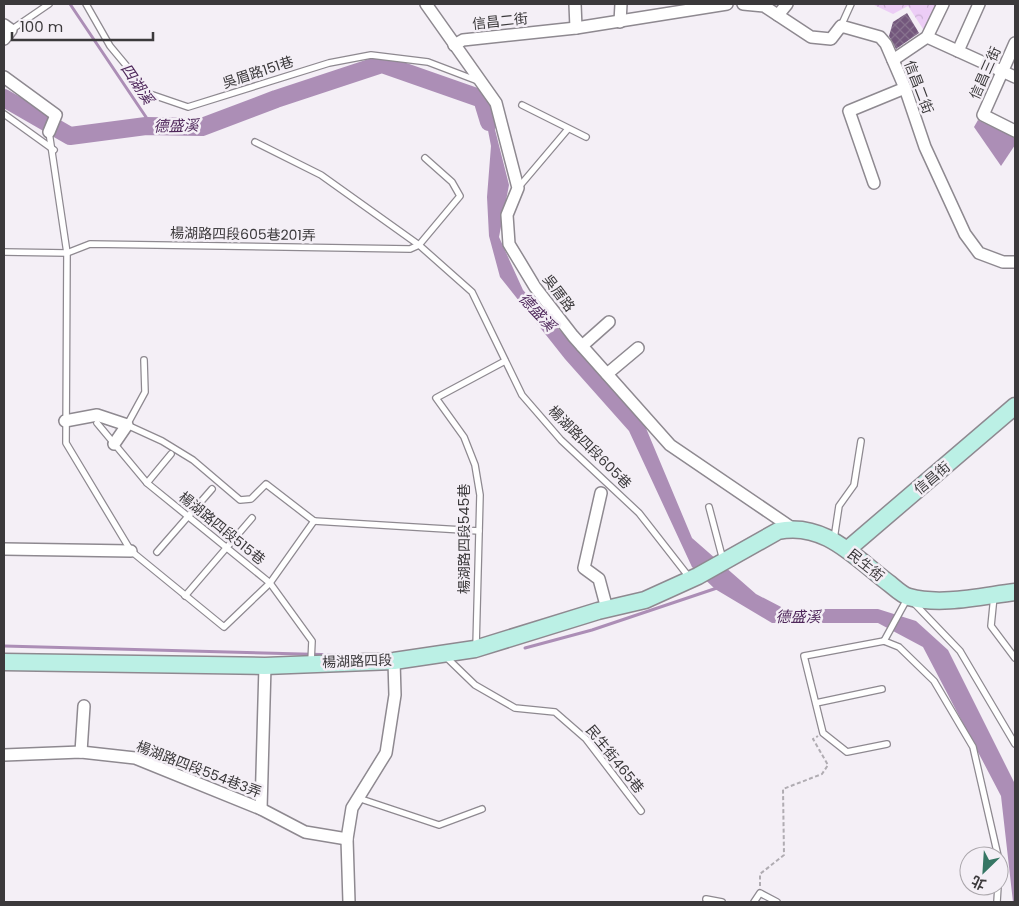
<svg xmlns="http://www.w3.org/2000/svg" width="1019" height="906" viewBox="0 0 1019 906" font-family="Poppins,'Noto Sans TC',sans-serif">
	<defs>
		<pattern id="park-crowns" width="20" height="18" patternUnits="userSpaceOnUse" patternTransform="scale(1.25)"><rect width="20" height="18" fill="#eccdf6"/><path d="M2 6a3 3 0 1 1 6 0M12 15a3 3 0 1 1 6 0" fill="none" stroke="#cbb1d4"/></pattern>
		<pattern id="building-cross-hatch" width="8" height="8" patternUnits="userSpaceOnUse" patternTransform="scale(1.25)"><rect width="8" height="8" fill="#73577c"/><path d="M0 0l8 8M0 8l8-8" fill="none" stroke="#87728e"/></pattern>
	</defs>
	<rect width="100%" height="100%" fill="#f4eff6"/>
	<polygon fill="url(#park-crowns)" points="872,4 937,4 925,32 908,6 893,14"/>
	<g fill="#ac8eb6">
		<polygon points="482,99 488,102 509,185 499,237 523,290 643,421 692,538 756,594 785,609 878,609 916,621 948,650 1015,784 1015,902 1013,902 1001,796 923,647 878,623 772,623 715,589 692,567 629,431 565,359 500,277 489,236 487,197 491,146"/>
		<polygon points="978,120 1015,138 1015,145 1001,166 974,127"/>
	</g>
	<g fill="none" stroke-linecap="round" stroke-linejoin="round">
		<g stroke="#ac8eb6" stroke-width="3">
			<polyline points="70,4 152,126"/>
			<polyline points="4,646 340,655"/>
			<polyline points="525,648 592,630 717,588"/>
		</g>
		<polyline stroke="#ac8eb6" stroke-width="18" points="4,98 70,136 146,126 202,127 276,99 382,64 482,99 489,122"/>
	</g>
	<polygon fill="url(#building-cross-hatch)" points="907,13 919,33 896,49 889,36 893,22"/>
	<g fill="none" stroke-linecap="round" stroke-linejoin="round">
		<g stroke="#8e8990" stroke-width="8">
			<g id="lane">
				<polyline points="86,4 110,46 150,94 188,107 329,63 371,55 428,62 478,81"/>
				<polyline points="841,26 851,4"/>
				<polyline points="11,30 49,4"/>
				<polyline points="522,105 586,137"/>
				<polyline points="4,114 54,150"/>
				<polyline points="49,132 67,253 66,443 131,551 224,627 270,583 314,521"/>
				<polyline points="255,142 321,175 419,245 472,292 522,395 561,440 639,513 689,577"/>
				<polyline points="518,188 568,129"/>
				<polyline points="4,252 67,253 90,244 410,249 419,245 460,196 452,182 425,158"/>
				<polyline points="144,360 145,392 127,425 162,441 193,460 240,500 251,499 266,484 314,521"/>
				<polyline points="97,423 147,483 270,583 312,641 311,662"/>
				<polyline points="147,483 171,454"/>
				<polyline points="709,507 723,560"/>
				<polyline points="314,521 479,531"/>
				<polyline points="834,539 839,506 854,485 861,441"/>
				<polyline points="157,552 212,489"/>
				<polyline points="185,596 252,518"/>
				<polyline points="994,596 991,626 1015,658"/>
				<polyline points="913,602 960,651 1015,744"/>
				<polyline points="884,641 899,647 934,681 973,747 998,856"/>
				<polyline points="884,641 907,599"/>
				<polyline points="884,641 804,656 823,733 847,752 887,744"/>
				<polyline points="476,647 480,495 475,465 464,437 436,398 505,361"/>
				<polyline points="445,656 475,685 515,708 555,712 586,739 641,811"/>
				<polyline points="816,703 882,689"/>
				<polyline points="358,798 439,825 482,809"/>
				<polyline points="999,862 999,869"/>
				<polyline points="706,899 722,902"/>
				<polyline points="754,902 760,893 777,902"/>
				<polyline points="997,902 998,886"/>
			</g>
		</g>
		<g stroke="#8e8990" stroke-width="14">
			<g id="street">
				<polyline points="426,4 496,103 518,188 507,215 509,244 535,287 573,336 670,445 792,528"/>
				<polyline points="575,4 576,28"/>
				<polyline points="743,4 764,6 811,37 831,39 841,26 880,37 886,44 905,88 925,147 965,234 979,253 1003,262 1015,262"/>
				<polyline points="778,15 787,4"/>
				<polyline points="620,22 621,4"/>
				<polyline points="4,25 11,30 4,39"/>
				<polyline points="927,37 1015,77"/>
				<polyline points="1015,43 983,115 1015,131"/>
				<polyline points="454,45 463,40 576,28 727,4"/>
				<polyline points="958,51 979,4"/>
				<polyline points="893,60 927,37 943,4"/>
				<polyline points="4,77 56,115 49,132"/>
				<polyline points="874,183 849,111 905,88"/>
				<polyline points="582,346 609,322"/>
				<polyline points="607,374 638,348"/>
				<polyline points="65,421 97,415 127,425 114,444"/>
				<polyline points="601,493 584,568 599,579 607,609"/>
				<polyline points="4,549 131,551"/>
				<polyline points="81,752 84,706"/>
				<polyline points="4,755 81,752 135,758 261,809 305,832 347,839"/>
				<polyline points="261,809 265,666"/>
				<polyline points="349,902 347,839 352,808 386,753 395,695 394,661"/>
			</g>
		</g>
		<g stroke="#8e8990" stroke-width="19">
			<g id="secondary">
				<polyline points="848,549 1015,406"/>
				<path d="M4,662l261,4 129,-5 81,-12 123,-38 47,-11 53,-24 80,-45c47,-10 78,28 112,53 5,4 12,11 19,13 32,9 73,-1 106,-5"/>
			</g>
		</g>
		<polyline stroke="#b0acb2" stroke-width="2" stroke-dasharray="4 2.5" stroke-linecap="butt" points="760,886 760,874 784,855 783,789 822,774 828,765 813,739 818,736"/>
		<use href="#lane" stroke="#fff" stroke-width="5.5"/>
		<use href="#street" stroke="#fff" stroke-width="11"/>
		<use href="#secondary" stroke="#bbf0e5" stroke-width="16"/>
	</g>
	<g text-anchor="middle" stroke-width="5" stroke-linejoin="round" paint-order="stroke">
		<g font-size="14" fill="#3b393b" stroke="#f4eff6">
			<text transform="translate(500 21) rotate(-6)" y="5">信昌二街</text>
			<text transform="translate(258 72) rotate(-18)" y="5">吳眉路151巷</text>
			<text transform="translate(985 73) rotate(-66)" y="5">信昌三街</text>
			<text transform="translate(919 87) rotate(69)" y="5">信昌二街</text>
			<text transform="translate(243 234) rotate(1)" y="5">楊湖路四段605巷201弄</text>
			<text transform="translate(559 293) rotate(53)" y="5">吳厝路</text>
			<text transform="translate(590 447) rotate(45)" y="5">楊湖路四段605巷</text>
			<text transform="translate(932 478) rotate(-40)" y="5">信昌街</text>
			<text transform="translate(222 528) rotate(39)" y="5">楊湖路四段515巷</text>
			<text transform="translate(464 539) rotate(-90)" y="5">楊湖路四段545巷</text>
			<text transform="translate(866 565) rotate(39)" y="5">民生街</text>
			<text transform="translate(357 661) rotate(-2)" y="5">楊湖路四段</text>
			<text transform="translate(615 759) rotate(51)" y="5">民生街465巷</text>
			<text transform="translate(199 769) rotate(21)" y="5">楊湖路四段554巷3弄</text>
		</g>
		<g font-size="15" font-style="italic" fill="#4f285b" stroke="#f4eff6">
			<text transform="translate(137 84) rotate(56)" y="5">四湖溪</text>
			<text transform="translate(176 126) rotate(-1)" y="5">德盛溪</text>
			<text transform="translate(537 312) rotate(47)" y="5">德盛溪</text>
			<text x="798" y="622">德盛溪</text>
		</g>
	</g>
	<rect width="1019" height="906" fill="none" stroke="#3b393b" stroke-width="10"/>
	<g transform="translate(984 871) rotate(205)"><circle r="24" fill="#f4eff6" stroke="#aaa6ab"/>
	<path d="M0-4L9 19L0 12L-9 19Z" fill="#367664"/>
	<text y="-8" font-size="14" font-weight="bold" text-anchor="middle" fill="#3b393b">北</text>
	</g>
	<path d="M12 32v8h141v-8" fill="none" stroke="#3b393b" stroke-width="2.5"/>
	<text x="20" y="32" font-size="15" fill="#3b393b" stroke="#f4eff6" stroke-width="4" paint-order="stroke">100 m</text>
</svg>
